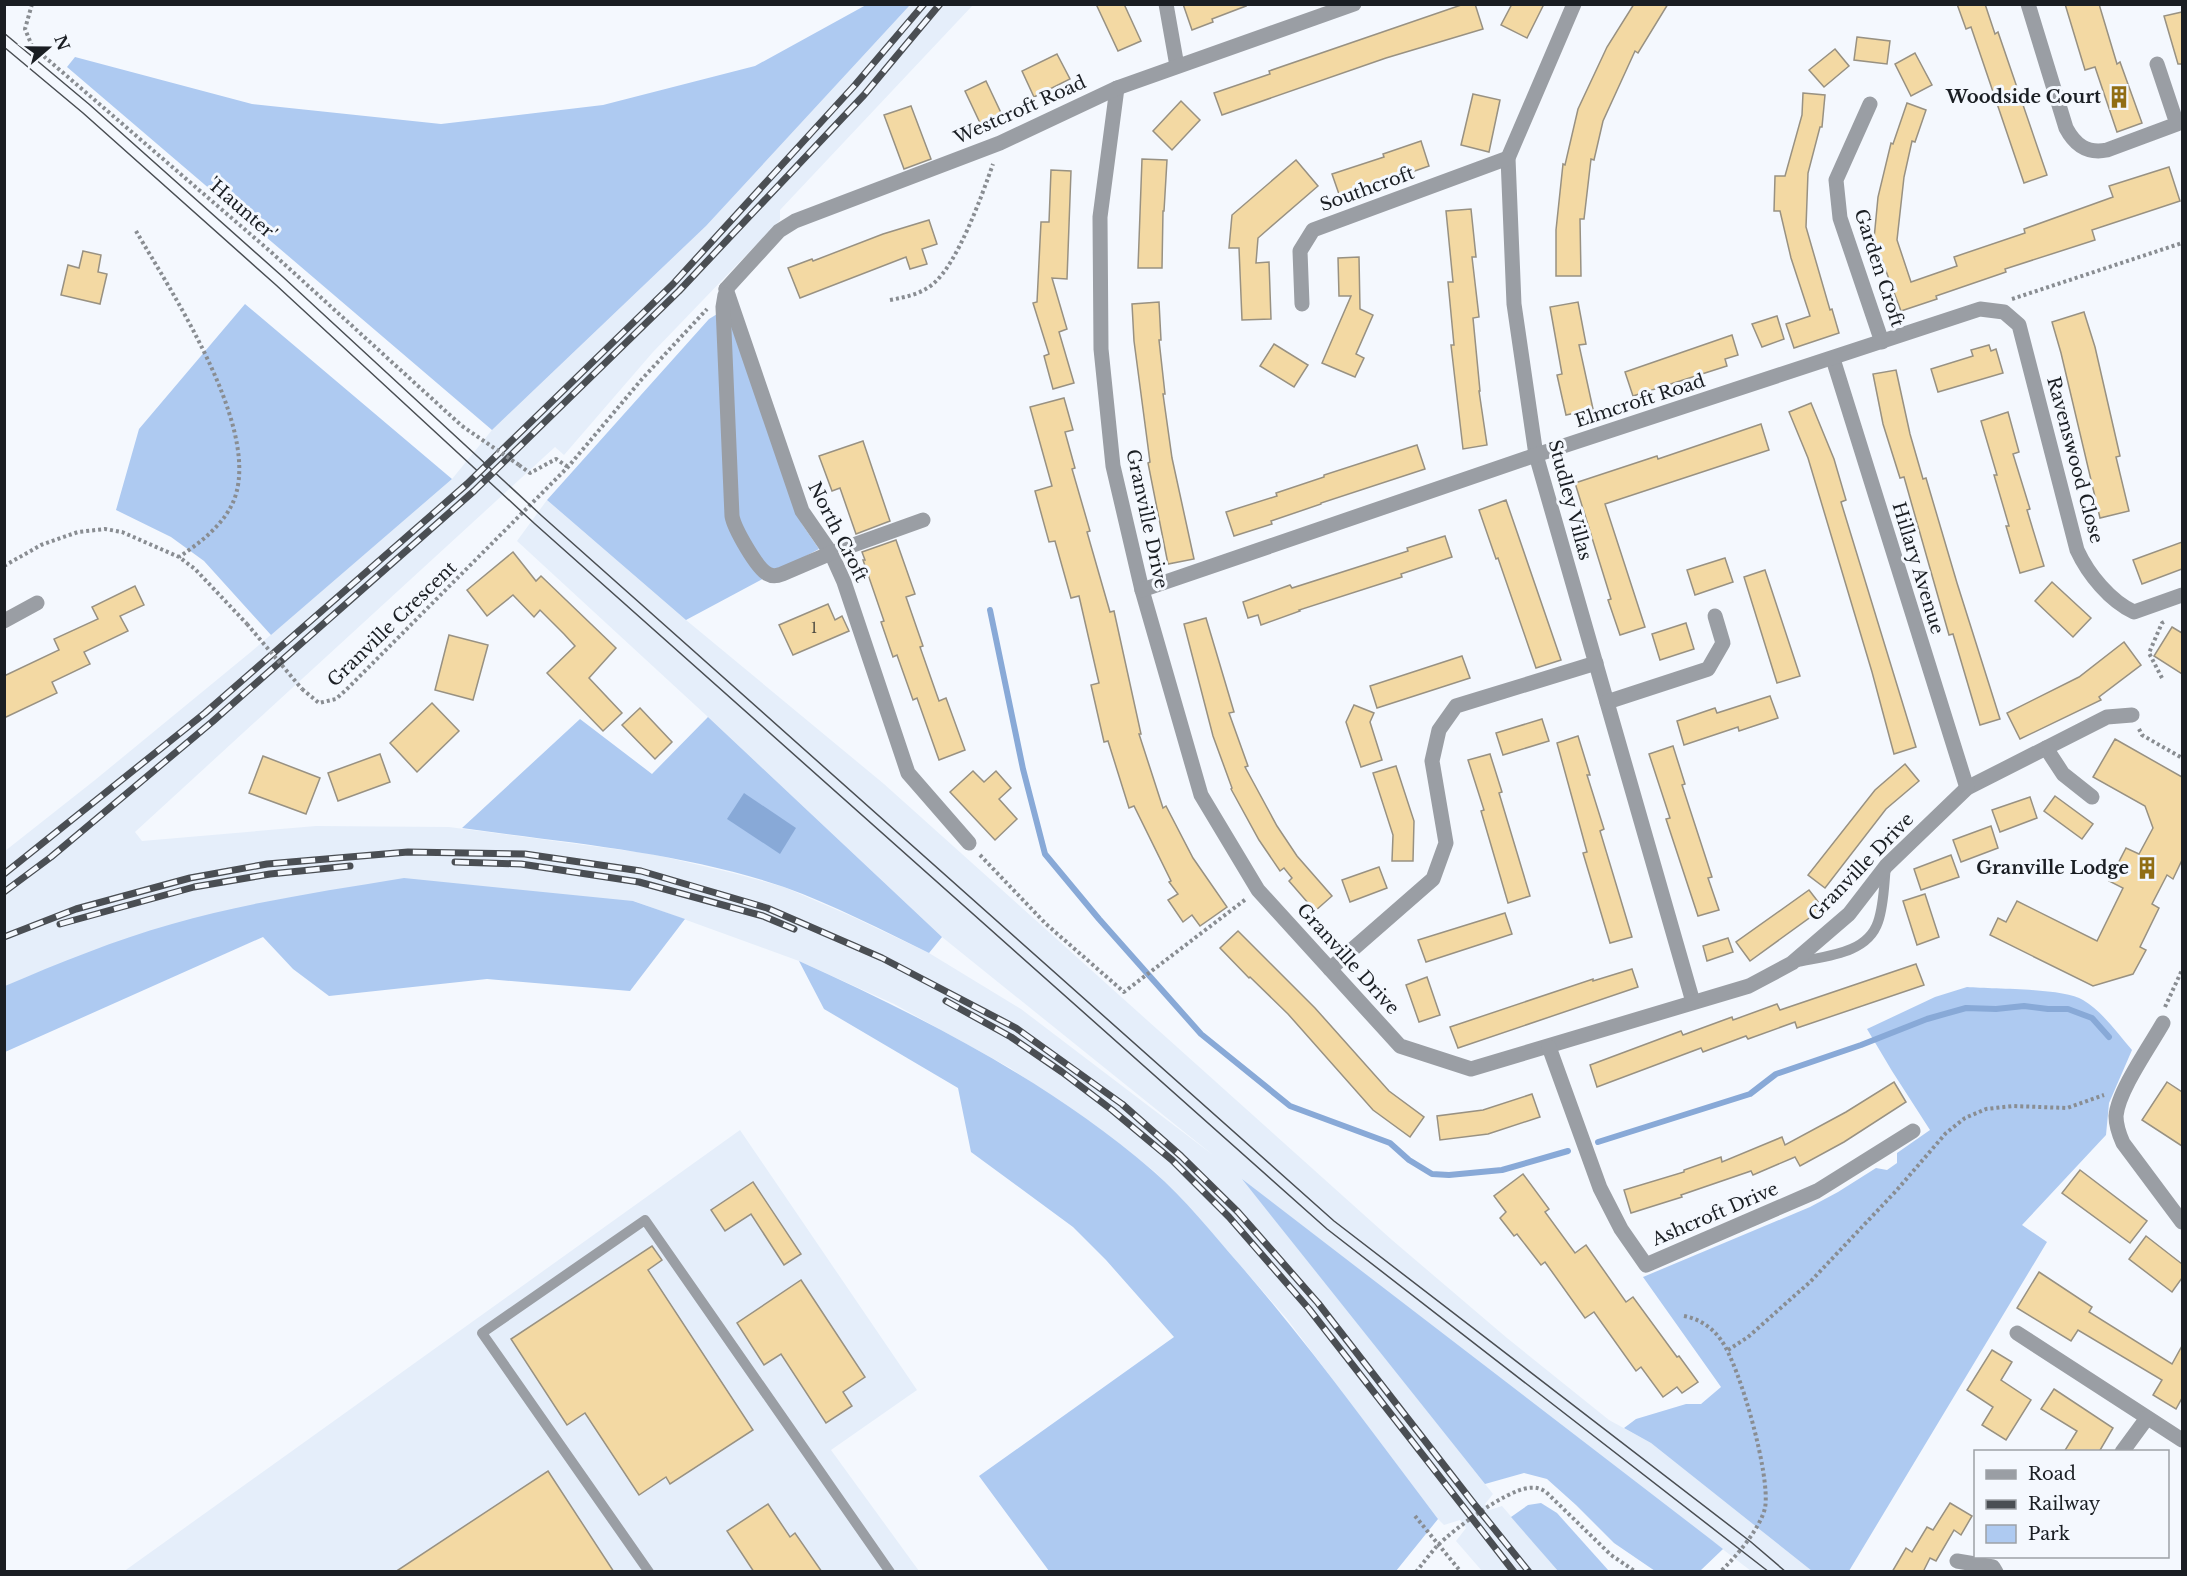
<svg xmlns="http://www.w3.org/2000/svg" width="2187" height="1576" viewBox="0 0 2187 1576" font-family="'Libre Baskerville',serif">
	<rect width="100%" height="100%" fill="#f4f8fe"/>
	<g fill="#e5eefa">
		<polygon points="910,5 973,5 780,210 780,220 653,352 564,455 555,447 135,832 142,841 316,826 449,827 652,854 733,873 784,887 851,916 929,953 1021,1009 1213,1155 942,937 708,717 517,541 547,500 686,620 884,784 1392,1240 1507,1338 1609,1420 1651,1443 1812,1571 1751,1571 1244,1181 1493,1494 1485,1504 1490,1510 1502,1506 1558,1571 1482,1571 1456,1541 1466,1528 1460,1520 1444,1525 1438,1519 1287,1319 1206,1226 1155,1172 1093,1124 1010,1068 894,1004 799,961 634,901 308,905 5,1052 5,851 95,780 252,651 452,479 492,430 706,226"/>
		<polygon points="740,1130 917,1390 831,1450 919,1571 123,1572"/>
	</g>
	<g fill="#aecaf1">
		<polygon points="866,5 910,5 706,226 492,430 67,67 75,57 252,104 441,124 603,105 755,66"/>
		<polygon points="245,304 452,479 271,635 204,561 171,537 116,510 139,429"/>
		<polygon points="727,308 802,524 819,549 686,620 547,500 709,319"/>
		<path d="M708,717l234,220 -13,16c-47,-23 -95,-48 -145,-66 -102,-35 -215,-44 -322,-59l118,-109 72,55z"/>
		<path d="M404,878l229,23 52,18 -55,72 -143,-12 -158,17 -36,-27 -30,-32 -258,115v-66c54,-23 110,-46 167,-62 76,-22 154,-33 232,-46z"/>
		<path d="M799,961c126,57 249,120 354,210 32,28 59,62 87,94 70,81 133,168 198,254l-42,52h-347l-70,-95 195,-139 -68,-77 -33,-33 -102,-75 -13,-64 -134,-79z"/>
		<path d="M1967,987c26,2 97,1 116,13 19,11 35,34 49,50l-23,53 -3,32 -84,90 25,17 -198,329h-37l-161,-128 -27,-15 12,-9 50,-15h15l20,-17 -78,-110 167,-70 28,-15 38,-24 11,2 10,-7v-10l33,-23 -38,-59 -25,-42 68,-32z"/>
		<polygon points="1242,1179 1709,1538 1723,1549 1700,1571 1655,1571 1614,1543 1576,1505 1547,1479 1524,1473 1485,1484"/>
		<polygon points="1541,1503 1557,1513 1609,1571 1558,1571 1511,1517 1528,1505"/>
	</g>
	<polygon fill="#88a9d7" points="744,793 796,828 780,854 727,819"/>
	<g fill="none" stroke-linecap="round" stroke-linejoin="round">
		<g stroke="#88a9d7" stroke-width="6">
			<polyline points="990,610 1023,769 1045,854 1099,919 1201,1034 1290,1106 1390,1143 1409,1160 1432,1174 1449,1175 1502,1170 1568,1151"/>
			<polyline points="1598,1142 1750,1094 1776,1074 1861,1045 1927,1019 1966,1008 1996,1009 2024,1006 2048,1009 2068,1009 2092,1018 2109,1037"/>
		</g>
	</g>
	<g fill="#f3d9a3" stroke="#989182" stroke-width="1.5">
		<polygon points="1096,4 1124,4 1141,41 1118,51"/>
		<polygon points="1183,4 1245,4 1246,6 1212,19 1213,22 1192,30"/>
		<polygon points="1464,4 1475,4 1483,29 1386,58 1222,115 1214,93 1270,74 1269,71"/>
		<polygon points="1512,4 1544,4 1527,38 1501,25"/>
		<polygon points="1634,4 1668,4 1638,53 1635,51 1603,121 1594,160 1591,159 1584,219 1580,219 1581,276 1556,276 1556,230 1563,164 1565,165 1578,109 1607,47"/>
		<polygon points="1957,4 1985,4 1995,34 1998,32 2047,175 2024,183 1971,27 1966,29"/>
		<polygon points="2065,4 2099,4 2117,64 2120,62 2142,123 2117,132 2095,67 2085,70"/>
		<polygon points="2182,12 2182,64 2178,64 2164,16"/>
		<polygon points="1857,37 1890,41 1887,64 1854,60"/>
		<polygon points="1835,49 1849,66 1824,87 1809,70"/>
		<polygon points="1915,53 1932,85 1911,96 1895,64"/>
		<polygon points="1057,54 1070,79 1034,97 1022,71"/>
		<polygon points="986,81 1002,115 981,125 965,91"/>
		<polygon points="1803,93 1825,95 1822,127 1820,127 1808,173 1806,227 1830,310 1832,309 1839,333 1794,348 1786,324 1810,316 1791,258 1780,211 1774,211 1775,176 1785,176 1802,115"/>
		<polygon points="1473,94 1500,100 1489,152 1461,145"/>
		<polygon points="1181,101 1200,120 1172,150 1153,131"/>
		<polygon points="1907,103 1926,110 1915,142 1912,141 1904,177 1897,240 1911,282 1957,266 1954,257 2025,233 2024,229 2113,197 2109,186 2169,167 2180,201 2092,230 2095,240 2005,269 2006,272 1936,296 1937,299 1901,311 1874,239 1878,197 1891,143 1893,144"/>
		<polygon points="911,106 931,159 904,169 884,115"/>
		<polygon points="1421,141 1429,166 1340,197 1332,174 1384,157 1383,154"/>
		<polygon points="1142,159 1167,160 1164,211 1163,211 1162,268 1138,268"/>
		<polygon points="1296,160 1318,186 1258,238 1256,263 1269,262 1271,319 1242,320 1239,248 1229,248 1232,215"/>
		<polygon points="1051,170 1071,171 1067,279 1052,278 1067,329 1059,332 1074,383 1053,389 1044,356 1049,354 1033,303 1037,302 1041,222 1049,222"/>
		<polygon points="1471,209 1476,257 1472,257 1479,317 1473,318 1480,391 1479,391 1487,445 1463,449 1451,345 1454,345 1448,282 1453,282 1446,211"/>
		<polygon points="929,220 937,244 922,249 927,264 910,269 906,257 800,298 788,268 812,259 813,261 883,234"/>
		<polygon points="83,251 101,255 98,272 107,274 100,304 61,295 68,265 79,268"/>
		<polygon points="1359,257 1360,309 1373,315 1356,354 1364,358 1355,377 1322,363 1351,296 1339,296 1338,258"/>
		<polygon points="1159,302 1161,340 1159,340 1165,394 1163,394 1172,458 1194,559 1168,564 1148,463 1150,462 1134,341 1132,304"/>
		<polygon points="1578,302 1586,344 1579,345 1593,409 1566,415 1557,375 1562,374 1550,307"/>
		<polygon points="2084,312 2095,347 2120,456 2116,457 2129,511 2100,518 2061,353 2052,322"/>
		<polygon points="1777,316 1784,339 1762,347 1752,324"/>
		<polygon points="1732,335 1738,355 1725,359 1727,366 1633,396 1625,372"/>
		<polygon points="1274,344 1308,365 1294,387 1260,366"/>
		<polygon points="1989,345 1991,351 1996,349 2003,373 1938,392 1931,369 1973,356 1971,350"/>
		<polygon points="1896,370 1910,434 1923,479 1926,478 1957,583 2000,719 1980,725 1953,634 1949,635 1904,477 1900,478 1883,424 1873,374"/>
		<polygon points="1064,398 1073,430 1065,432 1075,468 1072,469 1090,531 1087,532 1110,612 1114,611 1141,734 1139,734 1163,808 1166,806 1193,858 1227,907 1200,926 1192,915 1183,922 1168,900 1178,894 1169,882 1171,881 1134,806 1129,808 1108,741 1104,742 1091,685 1099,683 1079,596 1071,598 1055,541 1049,542 1035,491 1052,486 1030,407"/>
		<polygon points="1811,403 1834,459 1846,500 1841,502 1916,747 1894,754 1872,672 1808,458 1789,412"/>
		<polygon points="2008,412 2019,452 2013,454 2030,509 2027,510 2044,566 2020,573 2006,526 2009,526 1994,475 1997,475 1981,421"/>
		<polygon points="1761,424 1769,450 1605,504 1645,627 1620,635 1608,600 1611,599 1575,483 1657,456 1658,459"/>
		<polygon points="863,441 890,521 856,534 840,488 832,491 819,456"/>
		<polygon points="1417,445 1425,469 1321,503 1321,504 1271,521 1272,524 1234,536 1226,512 1277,496 1276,493 1324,477 1324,475"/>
		<polygon points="1506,500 1561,660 1536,668 1498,558 1496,559 1479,510"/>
		<polygon points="1445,536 1452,557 1401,574 1402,577 1299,610 1300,611 1261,625 1258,615 1248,618 1243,602 1290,585 1292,588 1408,551 1407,548"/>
		<polygon points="896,540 915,594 906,597 923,646 920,647 939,701 946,698 965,750 939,760 917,698 913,700 897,655 893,657 881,622 884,621 863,560 865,560 862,552"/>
		<polygon points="2182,542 2182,569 2142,584 2133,560"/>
		<polygon points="513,552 536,581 541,576 616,648 589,678 622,713 603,731 547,673 575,646 564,634 540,610 534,617 513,595 487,616 467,590"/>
		<polygon points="1725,558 1733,582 1695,595 1687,570"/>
		<polygon points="1765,570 1800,676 1777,683 1744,577"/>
		<polygon points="2052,582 2091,618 2073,637 2035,601"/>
		<polygon points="135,586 144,605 120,616 128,631 84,652 90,664 52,682 57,693 4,718 4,676 59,650 54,639 98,619 92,607"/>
		<polygon points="828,604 835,620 842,616 849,631 793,655 779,625"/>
		<polygon points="1206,618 1234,712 1229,713 1248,766 1245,767 1277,826 1297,856 1332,896 1315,911 1289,881 1292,878 1284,868 1280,871 1259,840 1231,789 1232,788 1213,736 1184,624"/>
		<polygon points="1686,623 1694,649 1660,660 1652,634"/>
		<polygon points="2172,627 2182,633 2182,674 2154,656"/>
		<polygon points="449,635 488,645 473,700 435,690"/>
		<polygon points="2124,642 2141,665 2099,697 2101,700 2020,739 2007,713 2079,677"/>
		<polygon points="1462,656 1470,678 1377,708 1370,686"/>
		<polygon points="1770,696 1778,718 1739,731 1738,727 1684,745 1677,721 1715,708 1717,713"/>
		<polygon points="432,703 459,731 417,772 390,743"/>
		<polygon points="1354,705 1374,713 1370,722 1382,760 1361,767 1346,722"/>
		<polygon points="640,708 672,742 655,759 622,725"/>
		<polygon points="1542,719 1549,741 1503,755 1496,733"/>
		<polygon points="1578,736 1590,775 1587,775 1604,829 1600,831 1632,937 1610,943 1583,853 1587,852 1557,743"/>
		<polygon points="2115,739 2182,777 2182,860 2173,879 2167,875 2152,904 2159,908 2140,947 2146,950 2133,974 2093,986 1990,935 1998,918 2006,922 2017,901 2097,941 2123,888 2109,881 2126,848 2139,854 2153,828 2145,806 2093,777"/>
		<polygon points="1673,746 1685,784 1682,785 1712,877 1708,878 1719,910 1698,916 1666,819 1670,818 1649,754"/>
		<polygon points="380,754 390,782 338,801 328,773"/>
		<polygon points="1490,754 1502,792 1499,793 1530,896 1508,903 1481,811 1484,810 1468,760"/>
		<polygon points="263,756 320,778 306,814 249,793"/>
		<polygon points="1905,764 1919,781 1886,809 1825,888 1808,875 1875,790"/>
		<polygon points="1396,766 1414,821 1413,861 1392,861 1393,835 1373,773"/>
		<polygon points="973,771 984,782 996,771 1011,788 999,799 1017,819 995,840 950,792"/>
		<polygon points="2055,796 2093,824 2082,839 2044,811"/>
		<polygon points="2030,797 2037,818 2000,832 1992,810"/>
		<polygon points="1991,826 1998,848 1961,862 1953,840"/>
		<polygon points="1951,855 1959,877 1921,890 1914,869"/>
		<polygon points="1379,867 1387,888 1350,902 1342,880"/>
		<polygon points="1809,890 1823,908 1750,961 1736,942"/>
		<polygon points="1925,894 1939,937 1917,945 1903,901"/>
		<polygon points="1505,913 1512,934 1426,962 1418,940"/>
		<polygon points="1238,931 1315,1008 1389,1091 1424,1117 1410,1137 1373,1110 1288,1014 1250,977 1249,978 1220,948"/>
		<polygon points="1728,938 1733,952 1707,961 1703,946"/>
		<polygon points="1916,964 1924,985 1797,1028 1795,1022 1748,1039 1746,1036 1703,1052 1701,1048 1597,1087 1590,1065 1681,1031 1683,1035 1732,1017 1733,1020 1777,1004 1780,1010"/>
		<polygon points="1632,969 1638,987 1458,1048 1450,1027 1593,979 1593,981"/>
		<polygon points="1427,977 1440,1015 1419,1022 1406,985"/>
		<polygon points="1894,1082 1906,1102 1844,1142 1800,1166 1795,1157 1753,1175 1751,1171 1681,1195 1682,1197 1631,1213 1624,1190 1684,1172 1684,1170 1721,1157 1722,1162 1782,1137 1785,1145 1846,1112"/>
		<polygon points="2167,1082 2182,1092 2182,1146 2142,1120"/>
		<polygon points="1532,1094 1540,1117 1488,1134 1440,1140 1437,1116 1483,1110"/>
		<polygon points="2080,1170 2147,1221 2130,1243 2062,1193"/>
		<polygon points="1523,1174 1549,1209 1545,1212 1575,1253 1586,1245 1626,1302 1633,1297 1677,1357 1679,1356 1698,1382 1682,1393 1677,1387 1663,1397 1641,1367 1636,1371 1594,1312 1585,1318 1545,1262 1541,1265 1517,1234 1514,1236 1500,1218 1506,1212 1494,1196"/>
		<polygon points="753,1182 801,1254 784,1265 751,1214 725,1231 711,1210"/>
		<polygon points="2146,1236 2182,1264 2182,1278 2172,1292 2129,1259"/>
		<polygon points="652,1246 662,1260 648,1270 753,1430 670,1484 666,1477 639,1495 585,1413 567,1425 511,1339"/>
		<polygon points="2039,1272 2092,1307 2089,1312 2172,1364 2182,1346 2182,1398 2176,1409 2153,1395 2162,1380 2078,1330 2071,1341 2017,1308"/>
		<polygon points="801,1280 865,1377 843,1392 852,1406 826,1423 781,1354 764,1365 737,1323"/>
		<polygon points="1992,1350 2012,1362 2001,1380 2031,1400 2006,1440 1982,1425 1993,1407 1967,1390"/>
		<polygon points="2054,1389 2113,1428 2099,1452 2064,1452 2077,1431 2041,1409"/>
		<polygon points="548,1471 614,1572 395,1572"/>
		<polygon points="1950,1503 1972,1516 1961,1535 1954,1530 1936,1561 1930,1558 1923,1572 1892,1572 1906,1548 1912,1552 1927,1527 1933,1530"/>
		<polygon points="768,1504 790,1537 795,1533 822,1572 754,1572 727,1531"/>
	</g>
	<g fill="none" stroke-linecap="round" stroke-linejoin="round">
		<g stroke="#898d92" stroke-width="4" stroke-dasharray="3 3" stroke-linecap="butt">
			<polyline points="32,4 25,29 32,46 271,252 462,426"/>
			<path d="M136,231c36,62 121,191 100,263 -8,28 -35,48 -57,63"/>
			<polyline points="2012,299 2182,243"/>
			<path d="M890,300c16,-3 31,-6 43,-16 25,-21 49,-89 60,-120"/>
			<polyline points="519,465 530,473 556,459 568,467"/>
			<polyline points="4,566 41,545 78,532 105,529 122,532 179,557 195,569 247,624"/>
			<polyline points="2162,678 2149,653 2162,623 2166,621"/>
			<polyline points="302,689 319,703 336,699 345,691 568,467 642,379 707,309"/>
			<polyline points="2139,729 2142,735 2182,758"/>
			<polyline points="980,855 1046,924 1124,992 1246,899"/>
			<polyline points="2165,1007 2182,970"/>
			<path d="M1684,1316c15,3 28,11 37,24 19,26 50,137 44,168 -5,21 -30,50 -45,64"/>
			<polyline points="1728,1350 1748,1337 1810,1282 1896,1191 1946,1133 1965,1118 1986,1109 2013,1106 2067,1108 2104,1095"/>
			<polyline points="1415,1516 1461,1572"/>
			<path d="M1416,1572c7,-9 14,-18 21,-26 17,-17 68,-55 91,-58 7,-1 12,0 18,4l65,63 25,17"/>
		</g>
		<g stroke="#9a9ea4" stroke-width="10">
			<path d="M1794,963c29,-7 73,-8 84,-41 6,-17 6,-38 8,-56"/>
			<polyline points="649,1572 482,1333 645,1220 890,1572"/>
		</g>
		<g stroke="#9a9ea4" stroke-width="15">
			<polyline points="1166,4 1177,66"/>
			<polyline points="1574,4 1508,158 1514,304 1536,455 1693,1002"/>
			<path d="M2028,4l38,124c9,17 21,26 41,22l70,-26 -20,-60"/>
			<polyline points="1117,88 1100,217 1101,349 1113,466 1142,590 1201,795 1258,890 1400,1046 1471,1069 1749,986 1792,963 1849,914 1886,866 1967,788 2107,717 2132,715"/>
			<polyline points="1870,104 1836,180 1840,218 1882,342"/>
			<polyline points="726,289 779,231 795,221 1000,143 1117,88 1354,4"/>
			<polyline points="726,289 802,511 831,553 844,582 908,773 969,843"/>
			<path d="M725,295l-2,12 9,209c2,12 25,53 36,58 5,3 9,2 14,0l49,-21 92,-33"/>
			<polyline points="1302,304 1300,251 1313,230 1508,158"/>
			<polyline points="1833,359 1967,788"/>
			<path d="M1142,590l394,-135 444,-146 24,3 15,13 58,225c11,24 33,51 57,62l48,-17"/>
			<polyline points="4,621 37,603"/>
			<polyline points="1607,702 1708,669 1723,643 1715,616"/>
			<polyline points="2046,748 2063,774 2092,797"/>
			<polyline points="1330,969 1433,879 1446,843 1432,761 1439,730 1456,706 1596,663"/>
			<path d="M2163,1023c-13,23 -45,68 -47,93 0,9 3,18 7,27l59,79"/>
			<polyline points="1549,1047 1600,1188 1621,1229 1646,1265 1817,1191 1913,1131"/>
			<polyline points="2017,1333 2182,1440"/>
			<polyline points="2122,1452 2147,1418"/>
			<polyline points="1957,1561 1993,1567 1996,1572"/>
		</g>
		<g stroke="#4a4e53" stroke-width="1.5">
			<polyline points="4,33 90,105 283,277 542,516 1334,1221 1751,1542 1786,1572"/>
			<polyline points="4,47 83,113 276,285 535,524 1327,1229 1769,1572"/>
		</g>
		<g stroke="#4a4e53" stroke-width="7">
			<g id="rail">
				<polyline points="455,862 521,864 639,882 763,916 794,929"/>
				<polyline points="4,874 205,713 467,484 673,284 855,85 924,4"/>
				<polyline points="4,892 51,857 212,722 474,491 679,291 864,95 940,4"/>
				<polyline points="60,924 194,887 270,874 350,866"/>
				<polyline points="4,937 76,909 190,878 267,864 408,852 525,854 641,871 767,908 882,958 1016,1028 1122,1104 1181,1156 1238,1212 1318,1303 1471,1500 1529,1572"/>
				<polyline points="946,1001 1011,1037 1062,1072 1112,1110 1172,1160 1229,1217 1309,1309 1514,1572"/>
			</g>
		</g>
		<use href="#rail" stroke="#f4f8fe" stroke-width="4.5" stroke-dasharray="14" stroke-linecap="butt"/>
		<g stroke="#898d92" stroke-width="4" stroke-dasharray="3 3" stroke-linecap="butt">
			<polyline points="462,426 519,465"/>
			<polyline points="247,624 302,689"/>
		</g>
	</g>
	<defs>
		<g id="building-bare" transform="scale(1.8)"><path d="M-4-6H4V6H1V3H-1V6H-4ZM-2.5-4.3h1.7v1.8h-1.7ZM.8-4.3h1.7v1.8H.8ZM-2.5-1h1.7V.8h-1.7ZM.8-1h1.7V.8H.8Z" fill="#916e14" stroke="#f4f8fe" stroke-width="2.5" paint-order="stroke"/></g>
	</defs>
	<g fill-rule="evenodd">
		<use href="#building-bare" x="2119" y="97"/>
		<use href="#building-bare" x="2147" y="868"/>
	</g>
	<g text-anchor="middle" stroke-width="6" stroke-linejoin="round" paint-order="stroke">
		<g font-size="15" fill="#504d43">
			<text x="814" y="633">1</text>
		</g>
		<g font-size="18" font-weight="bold" fill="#1a1e23" stroke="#f4f8fe" text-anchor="end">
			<text x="2101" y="103">Woodside Court</text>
			<text x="2129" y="874">Granville Lodge</text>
		</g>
		<g font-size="18" fill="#1a1e23" stroke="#f4f8fe">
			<text transform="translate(1020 110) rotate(-24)" y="6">Westcroft Road</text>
			<text transform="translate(1367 189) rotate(-20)" y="6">Southcroft</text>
			<text transform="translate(242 209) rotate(41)" y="6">'Haunter'</text>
			<text transform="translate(1879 268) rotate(72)" y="6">Garden Croft</text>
			<text transform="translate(1640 401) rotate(-18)" y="6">Elmcroft Road</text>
			<text transform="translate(2075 460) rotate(75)" y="6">Ravenswood Close</text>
			<text transform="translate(1570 500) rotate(75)" y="6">Studley Villas</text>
			<text transform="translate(1147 519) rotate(78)" y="6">Granville Drive</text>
			<text transform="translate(838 532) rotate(63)" y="6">North Croft</text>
			<text transform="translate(1918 568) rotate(73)" y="6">Hillary Avenue</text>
			<text transform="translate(392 624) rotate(-44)" y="6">Granville Crescent</text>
			<text transform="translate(1861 867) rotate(-46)" y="6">Granville Drive</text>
			<text transform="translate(1348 959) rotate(48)" y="6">Granville Drive</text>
			<text transform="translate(1715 1214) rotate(-23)" y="6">Ashcroft Drive</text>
		</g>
	</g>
	<rect width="2187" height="1576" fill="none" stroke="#1a1e23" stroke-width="12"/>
	<rect x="1974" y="1450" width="195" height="108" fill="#f4f8fe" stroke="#9da1a6" stroke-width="1.5"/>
	<rect x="1986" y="1470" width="30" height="9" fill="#9a9ea4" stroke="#9da1a6" stroke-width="1.5"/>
	<text x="2028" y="1480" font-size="18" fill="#1a1e23">Road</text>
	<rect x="1986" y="1500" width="30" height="9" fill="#4a4e53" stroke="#9da1a6" stroke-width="1.5"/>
	<text x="2028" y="1510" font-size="18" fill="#1a1e23">Railway</text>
	<rect x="1986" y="1525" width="30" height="18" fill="#aecaf1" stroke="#9da1a6" stroke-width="1.5"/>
	<text x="2028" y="1540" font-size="18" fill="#1a1e23">Park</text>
	<g transform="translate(48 48) rotate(70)" stroke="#f4f8fe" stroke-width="4.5" paint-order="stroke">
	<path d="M0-4.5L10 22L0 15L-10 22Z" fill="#1a1e23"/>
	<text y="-9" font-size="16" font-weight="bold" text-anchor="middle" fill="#1a1e23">N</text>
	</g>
</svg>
